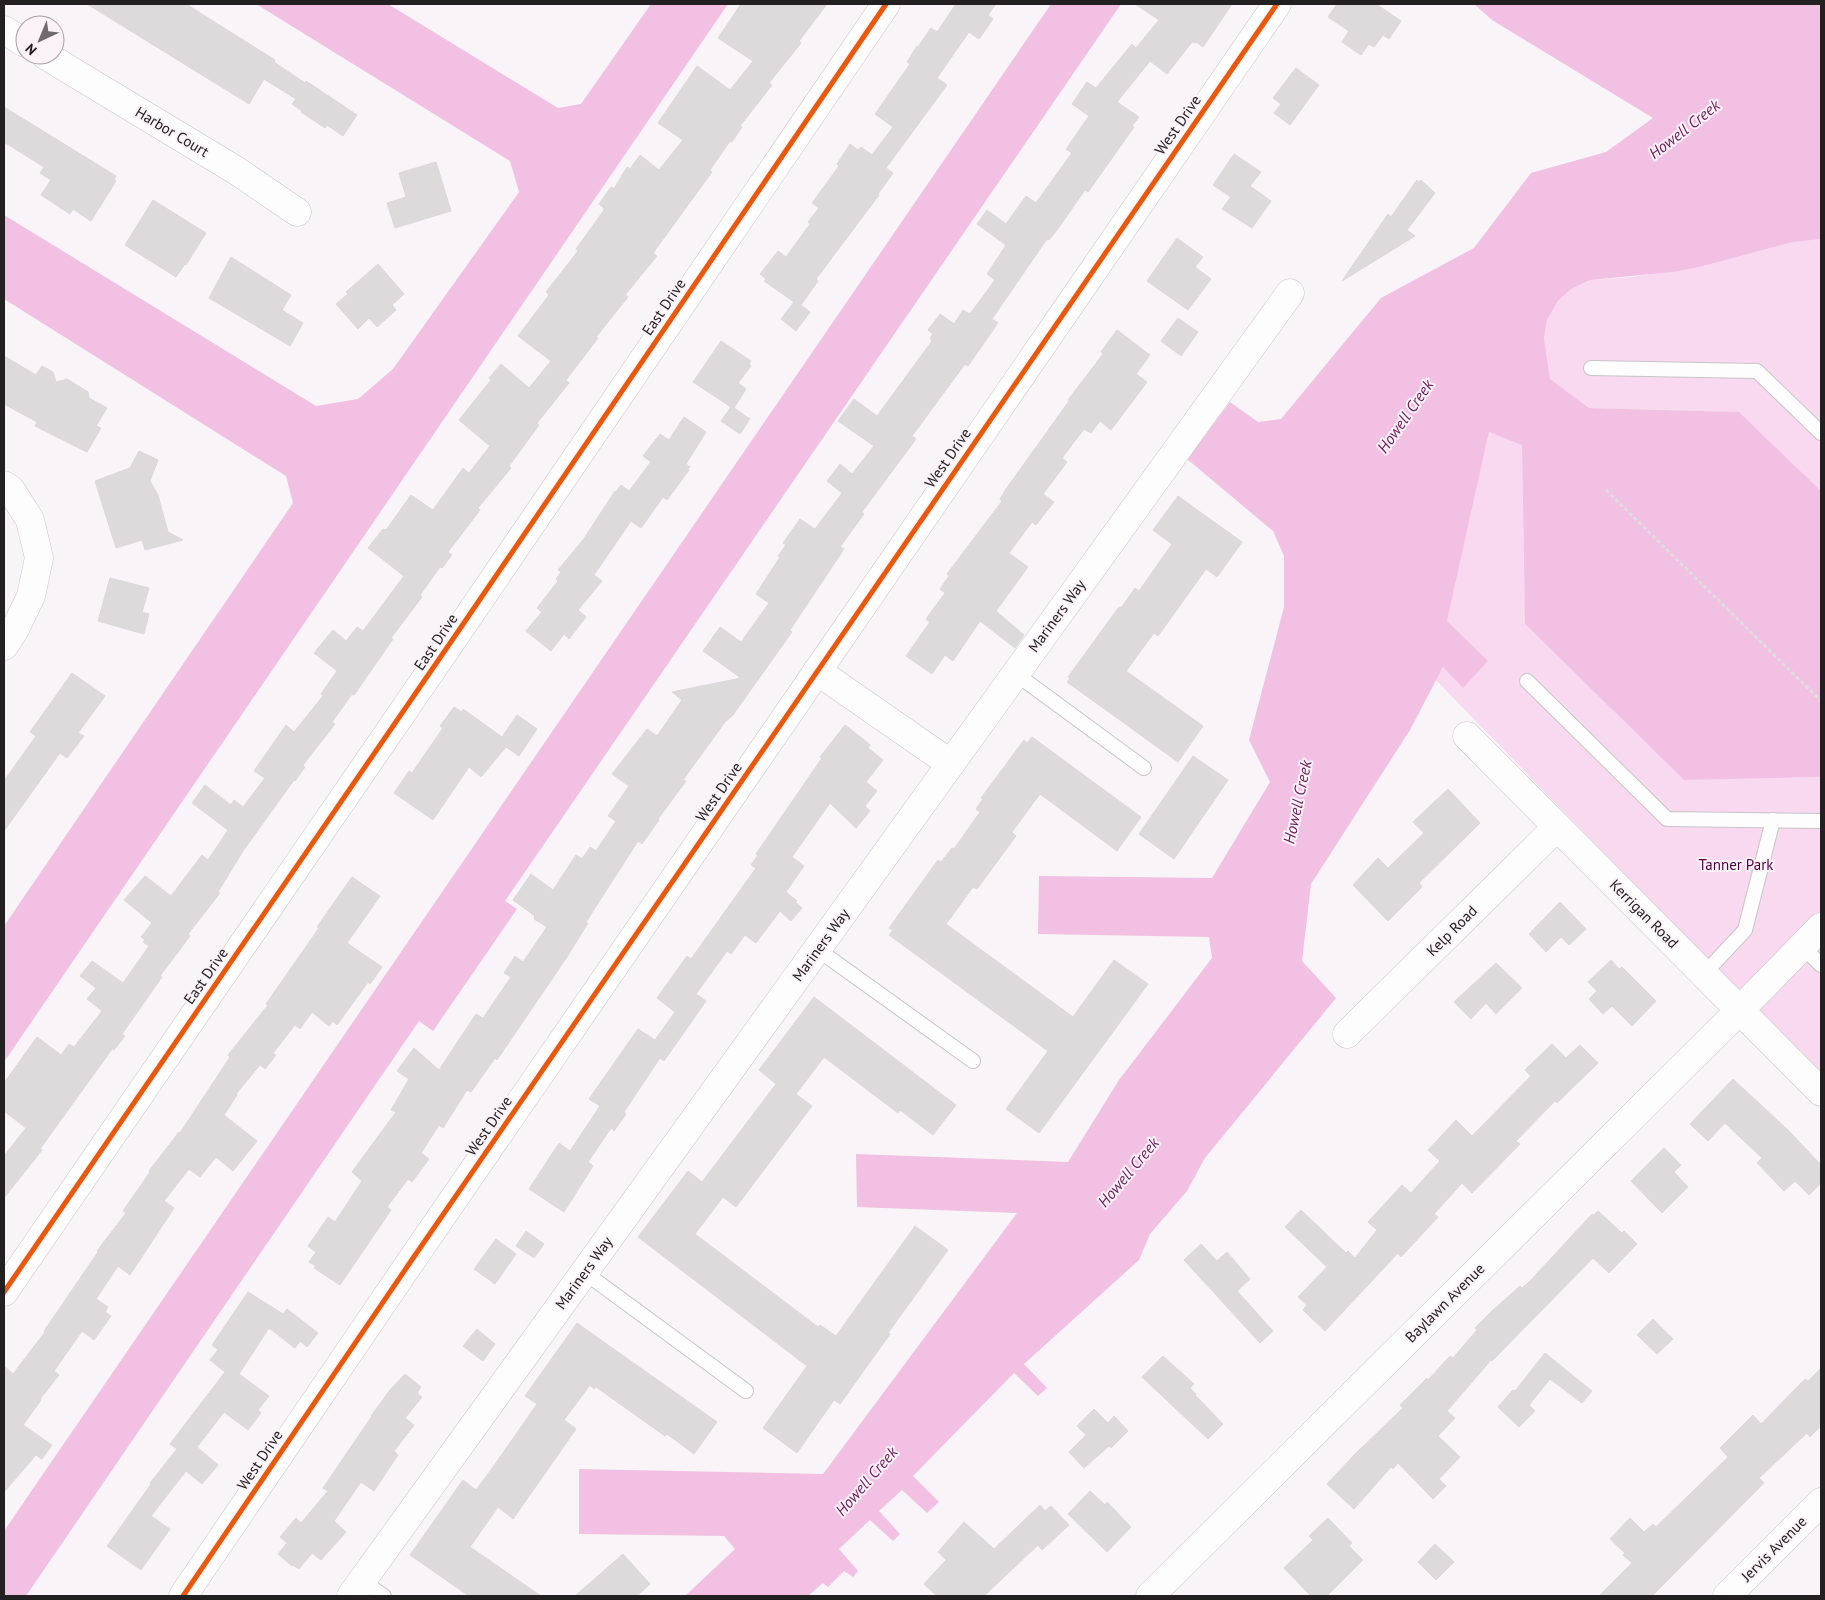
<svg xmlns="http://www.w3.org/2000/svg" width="1825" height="1600" viewBox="0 0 1825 1600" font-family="'PT Sans',sans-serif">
	<rect width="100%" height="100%" fill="#f9f4f7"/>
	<g fill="#f8d9ef">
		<polygon points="1821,201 1821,491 1739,412 1589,408 1550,379 1544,338 1547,320 1558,301 1571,289 1590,280 1632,277 1699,267"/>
		<polygon points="1489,432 1522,444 1525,624 1684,780 1821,777 1821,1073 1732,985 1436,680 1443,667 1447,621"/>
	</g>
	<g fill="#f1c0e3">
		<polygon points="256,4 388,4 558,108 581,104 651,4 728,4 4,1062 4,926 293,503 286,476 4,299 4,215 316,406 358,399 393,369 519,192 510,161"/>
		<polygon points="1051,4 1121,4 505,901 517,909 433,1031 419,1021 26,1596 4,1596 4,1531"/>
		<polygon points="1474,4 1821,4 1821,239 1792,242 1699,267 1673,272 1590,280 1571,289 1558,301 1547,320 1544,338 1550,379 1589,408 1739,412 1821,491 1821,777 1684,780 1525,624 1522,445 1489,432 1447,621 1488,661 1463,688 1443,667 1410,730 1311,884 1302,961 1336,998 1205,1158 1187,1191 1150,1234 1139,1260 1024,1364 1047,1388 1038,1396 1014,1373 913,1476 939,1502 927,1513 902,1490 879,1511 900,1534 893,1541 870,1520 839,1549 858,1571 853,1577 844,1571 828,1587 823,1583 808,1596 685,1596 735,1549 724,1536 579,1534 579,1469 823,1474 1017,1213 857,1207 856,1154 1068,1162 1119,1080 1212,958 1209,937 1038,934 1039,876 1212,878 1270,782 1249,740 1284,607 1284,556 1273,531 1187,459 1230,402 1258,422 1281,419 1381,298 1474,248 1531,173 1606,152 1653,118 1492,20"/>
	</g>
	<g fill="#dddadc" stroke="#dbd8da">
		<polygon points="87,4 186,4 275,60 274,62 305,83 306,81 357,115 343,136 327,125 325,128 301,112 302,111 292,104 296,99 264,79 249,104"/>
		<polygon points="741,4 827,4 799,41 801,43 769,83 772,85 740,126 742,127 732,142 730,141 710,170 712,172 653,253 657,256 625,295 628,297 596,337 598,338 566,380 569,383 537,423 539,425 509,466 511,468 478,508 480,510 448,552 452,555 442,568 440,567 420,595 422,597 391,638 393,639 354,695 352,694 332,722 335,724 303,765 305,767 295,781 294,780 243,851 218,892 220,893 188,934 190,936 160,976 162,977 122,1034 125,1036 114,1050 112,1049 40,1149 42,1150 4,1198 4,1156 26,1128 4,1111 4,1083 37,1037 61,1055 69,1044 74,1047 102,1011 87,999 96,988 80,976 92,961 123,983 149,946 143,942 145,940 141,937 152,923 124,900 145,876 171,896 202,855 208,860 228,830 192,803 205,785 231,805 234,800 243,807 265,778 254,771 286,725 294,732 323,696 321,694 337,671 314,653 333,630 346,641 357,627 363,631 404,576 368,548 383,529 386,530 411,495 433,510 463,468 469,473 490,446 459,420 491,380 489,378 501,364 529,388 551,361 518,336 549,295 546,292 578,251 576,249 604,210 604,208 599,204 611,187 614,189 627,167 630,169 640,155 659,170 683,140 658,123 697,66 730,90 753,61 718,38"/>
		<polygon points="956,4 996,4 988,15 993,19 979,39 969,32 937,78 947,85 886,168 893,173 878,194 879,195 816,279 818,281 801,305 810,312 796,331 781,319 794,302 764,281 766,279 760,274 778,251 786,257 810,224 808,222 819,208 812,203 839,166 837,164 850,144 858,150 861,147 872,155 893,127 875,114 910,64 907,62 917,46 918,47 931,28 937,32"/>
		<polygon points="1135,4 1232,4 1203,47 1196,42 1195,43 1192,42 1167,74 1150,61 1117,102 1139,117 1132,126 1134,127 1088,192 1085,190 1057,230 1049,240 1047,239 992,319 998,323 968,366 965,364 912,436 916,439 862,512 864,514 840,547 844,549 790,630 792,632 733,715 725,722 683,780 686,781 658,819 659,820 642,844 638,841 586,922 588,923 567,957 497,1060 495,1058 471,1092 467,1090 443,1128 439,1125 421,1153 429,1159 412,1182 408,1179 387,1207 391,1210 340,1285 314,1268 316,1266 309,1262 316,1252 308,1246 328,1217 335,1222 362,1181 352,1172 396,1112 391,1110 409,1079 397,1071 414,1048 439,1070 476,1014 483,1018 511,977 504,973 515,956 523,962 547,927 534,919 535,916 513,900 531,874 553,890 576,855 582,859 590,847 596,851 616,821 608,816 629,786 612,774 647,729 657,736 682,700 672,692 741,678 703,651 720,627 741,642 769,603 756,594 780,557 778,556 786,545 783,543 800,519 815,529 842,493 827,481 840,464 852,474 874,446 838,421 854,399 877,416 932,341 930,338 933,334 928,330 940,314 954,324 963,310 970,314 995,280 987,274 1006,245 977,224 987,210 1006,224 1026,196 1036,203 1051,182 1072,153 1066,149 1089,116 1072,104 1087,82 1096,88 1132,44 1136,48 1159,20"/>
		<polygon points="1337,4 1376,4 1401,21 1389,39 1383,35 1374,47 1369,44 1361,55 1342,42 1349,31 1328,17"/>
		<polygon points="1296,68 1319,85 1290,125 1274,113 1281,104 1273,98"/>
		<polygon points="4,107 116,176 114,180 116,181 91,221 73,209 70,214 41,195 51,180 40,173 44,167 4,142"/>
		<polygon points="1234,154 1261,172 1250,186 1271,201 1252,228 1222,209 1231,197 1213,185"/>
		<polygon points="436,162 451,211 395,228 387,203 406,197 399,173"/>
		<polygon points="1417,180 1419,182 1421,180 1435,193 1407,230 1415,236 1342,281 1388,214 1391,217"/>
		<polygon points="153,200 206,233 186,265 185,264 176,277 125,245"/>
		<polygon points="1177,238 1203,257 1195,267 1211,279 1188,310 1147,281"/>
		<polygon points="231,257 291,295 282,310 303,323 290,346 209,298"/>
		<polygon points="378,264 404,294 392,305 396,310 377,327 369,318 358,329 336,304 348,294 346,292"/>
		<polygon points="1178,318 1198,332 1181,356 1161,341"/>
		<polygon points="1117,330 1150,355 1136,374 1147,382 1111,430 1100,421 1091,433 1084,429 1062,458 1067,462 1043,494 1054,502 1036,525 1032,522 1009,553 1028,567 996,611 1024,635 1015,648 980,621 953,661 945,655 932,674 906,656 930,622 926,619 945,593 940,589 949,576 947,574 1002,501 1000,499 1006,489 1069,401 1068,400 1103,354 1101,352"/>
		<polygon points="721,341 751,361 749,364 751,366 738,383 746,389 734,408 750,419 740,434 721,421 731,407 693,382"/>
		<polygon points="4,356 36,375 42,366 53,372 56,382 67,379 88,392 89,398 107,408 96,426 101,428 87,452 35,426 37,422 4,404"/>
		<polygon points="684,417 706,432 686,464 690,467 688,469 689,470 667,500 663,497 641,528 631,521 594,575 602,581 578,610 586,617 569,639 564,634 551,651 526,631 542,612 537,608 558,581 556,579 561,572 558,570 583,540 615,491 616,492 621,485 629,491 651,462 643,456 660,434 669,440"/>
		<polygon points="139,451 158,460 150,481 158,495 168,532 183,540 145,550 142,540 116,548 95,481 130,468"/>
		<polygon points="1178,496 1242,542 1217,577 1206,569 1158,636 1154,633 1126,671 1203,726 1178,762 1067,682 1070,678 1068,677 1119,607 1121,608 1135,588 1139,591 1172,544 1153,530"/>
		<polygon points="110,578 149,588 142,612 149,614 144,634 98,621"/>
		<polygon points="72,673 105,696 78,733 84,736 67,758 60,753 4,831 4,781 36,736 30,732"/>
		<polygon points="454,707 462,712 463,709 502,737 517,715 537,729 519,756 506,747 481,777 469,767 433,820 394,793 409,771 412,773 443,728 440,726"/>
		<polygon points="845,725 863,739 870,745 868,748 883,760 866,782 877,791 865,806 870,811 856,828 830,803 792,857 804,866 786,892 797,901 795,902 802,908 791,921 780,911 756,943 745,935 731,954 727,951 696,994 706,1001 664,1061 660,1058 624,1112 626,1114 614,1131 611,1128 588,1162 593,1166 564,1212 529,1189 559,1143 570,1151 600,1106 589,1099 638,1029 655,1040 675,1012 657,998 687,956 691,959 756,868 751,865 758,855 756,854 822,758 820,757"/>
		<polygon points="1032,737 1141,817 1117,851 1040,794 1012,832 1016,836 977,889 973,887 946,924 1073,1017 1114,960 1148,984 1039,1133 1006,1109 1048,1051 889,935 893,930 889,928 938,860 941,862 952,848 954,849 980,812 976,809 983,799 981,798 1024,740 1027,743"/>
		<polygon points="1193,756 1228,780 1174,859 1139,834"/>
		<polygon points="1448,789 1480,823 1419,883 1422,887 1388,921 1353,885 1378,858 1388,868 1424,833 1413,822"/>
		<polygon points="352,877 380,896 347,943 382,967 370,984 368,982 337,1025 333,1021 329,1026 312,1012 300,1029 295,1025 273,1053 276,1055 265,1069 260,1065 236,1094 237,1095 224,1115 257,1141 233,1171 216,1157 200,1177 189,1169 164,1201 174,1208 130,1275 118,1266 96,1299 108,1307 105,1312 111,1316 94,1340 82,1331 54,1371 59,1375 40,1399 41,1400 23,1425 52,1445 42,1459 36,1455 4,1492 4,1366 13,1374 45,1332 44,1331 98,1252 97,1251 126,1213 123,1211 150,1172 149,1171 179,1132 180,1133 230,1057 228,1055 268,1005 266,1004 319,928 317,927"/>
		<polygon points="1560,902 1586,929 1569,945 1561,937 1546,952 1529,934"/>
		<polygon points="1611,960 1619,969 1622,967 1656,1001 1632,1026 1612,1006 1603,1014 1589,999 1597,991 1588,982"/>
		<polygon points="1496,963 1522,988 1496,1014 1486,1003 1471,1019 1454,1002"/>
		<polygon points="814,997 956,1105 933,1135 900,1110 898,1113 824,1057 796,1094 812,1106 736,1207 723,1197 695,1234 818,1327 820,1325 836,1336 915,1226 948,1250 888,1333 890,1334 840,1404 834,1400 797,1453 763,1428 807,1366 638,1237 688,1171 702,1182 776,1084 759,1070"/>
		<polygon points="1552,1044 1566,1058 1580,1045 1598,1063 1557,1103 1555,1101 1516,1141 1520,1144 1472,1193 1462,1183 1434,1214 1438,1217 1401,1257 1398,1253 1325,1331 1303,1310 1307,1305 1298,1297 1327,1267 1285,1227 1301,1210 1346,1253 1348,1251 1355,1258 1377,1230 1368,1222 1402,1185 1411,1193 1440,1161 1428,1150 1456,1120 1472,1136 1531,1076 1525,1070"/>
		<polygon points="1733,1079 1790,1132 1821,1165 1821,1183 1809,1195 1795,1181 1784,1191 1757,1163 1762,1158 1725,1123 1708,1141 1690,1124"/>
		<polygon points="1664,1148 1681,1165 1674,1172 1688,1187 1662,1213 1631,1181"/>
		<polygon points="1598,1211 1622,1233 1624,1231 1637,1244 1609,1273 1593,1258 1492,1361 1491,1360 1447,1411 1455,1418 1438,1436 1460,1457 1439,1479 1446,1486 1433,1499 1398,1463 1393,1469 1391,1467 1354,1509 1327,1484 1354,1455 1403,1408 1400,1405 1427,1378 1428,1380 1450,1356 1453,1358 1477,1330 1475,1328 1492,1311 1520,1286 1522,1288 1530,1281 1592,1214 1594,1215"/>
		<polygon points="526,1231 544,1244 534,1258 516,1246"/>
		<polygon points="496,1239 516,1254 495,1284 474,1269"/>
		<polygon points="1201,1244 1217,1261 1227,1252 1250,1279 1237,1291 1273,1331 1260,1343 1184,1260"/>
		<polygon points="248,1292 283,1314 287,1309 318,1333 307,1347 300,1341 295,1348 269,1328 239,1374 269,1396 258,1410 261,1413 248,1430 224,1412 197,1447 218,1465 202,1484 186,1471 151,1516 170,1529 141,1570 107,1546 151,1484 150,1483 177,1449 170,1444 225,1372 210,1360 218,1350 212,1345"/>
		<polygon points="1653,1319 1673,1339 1657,1354 1637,1335"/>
		<polygon points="577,1323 717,1422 694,1454 667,1434 665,1436 596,1387 594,1389 590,1385 564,1420 576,1429 513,1519 498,1507 470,1547 541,1596 469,1596 410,1555 463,1480 476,1490 491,1470 537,1404 525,1396"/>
		<polygon points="477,1329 495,1344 483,1361 463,1346"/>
		<polygon points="1545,1353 1592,1391 1582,1403 1550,1379 1529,1405 1535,1411 1519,1427 1498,1407 1513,1390 1515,1391"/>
		<polygon points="1163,1356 1194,1384 1190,1388 1196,1394 1195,1395 1223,1424 1208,1439 1142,1377"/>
		<polygon points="1821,1368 1821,1426 1810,1437 1807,1433 1759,1478 1764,1483 1652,1596 1599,1596 1632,1563 1623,1555 1625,1553 1610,1539 1630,1518 1644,1532 1653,1524 1656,1527 1728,1457 1720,1448 1753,1415 1761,1424 1805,1379 1808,1381"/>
		<polygon points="405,1374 421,1387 417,1393 422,1397 405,1418 414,1425 394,1451 398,1455 374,1491 361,1482 334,1521 346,1532 321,1560 312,1553 299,1569 293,1565 292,1566 278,1554 287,1543 280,1537 296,1518 301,1523 328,1491 323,1488 372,1416 371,1416 390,1390"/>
		<polygon points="1094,1409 1108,1423 1114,1416 1128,1431 1111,1448 1109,1446 1084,1468 1069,1452 1086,1435 1077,1426"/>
		<polygon points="1090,1491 1105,1505 1107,1502 1131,1527 1107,1552 1068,1514"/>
		<polygon points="1040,1505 1045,1511 1051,1506 1069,1525 1042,1550 1038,1545 984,1596 937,1596 924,1584 946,1560 938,1552 964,1522 994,1549"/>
		<polygon points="1328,1518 1352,1543 1349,1546 1363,1560 1327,1596 1311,1596 1284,1568 1313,1540 1309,1536"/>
		<polygon points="1435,1544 1454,1562 1436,1580 1418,1562"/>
		<polygon points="623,1554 650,1584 637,1596 575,1596"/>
	</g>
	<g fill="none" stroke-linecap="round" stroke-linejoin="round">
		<g stroke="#c7c4c6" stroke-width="16">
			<g id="service">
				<polyline points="1591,368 1757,371 1821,433"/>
				<polyline points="1016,674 1144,768"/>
				<polyline points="1527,681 1667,819 1821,821"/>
				<polyline points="1802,946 1821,965"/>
				<polyline points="817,949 973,1061"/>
				<polyline points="1704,974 1745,930 1773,820"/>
				<polyline points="584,1272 746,1391"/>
				<polyline points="362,1581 384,1596"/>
			</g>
		</g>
		<g stroke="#c7c4c6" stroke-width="29">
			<g id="minor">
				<polyline points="4,30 25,43"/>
				<polyline points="45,55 237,171 297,212"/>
				<polyline points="4,485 11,490 30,520 39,558 31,596 14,631 4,646"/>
				<polyline points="817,671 951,764"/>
				<polyline points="1467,736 1821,1092"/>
				<polyline points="1347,1034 1557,827"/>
				<polyline points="4,1292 457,633 886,4"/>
				<polyline points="183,1596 409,1264 1277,4"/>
				<polyline points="351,1596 1290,293"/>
				<polyline points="1150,1596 1740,1010 1821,927"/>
				<polyline points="1727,1596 1821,1502"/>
			</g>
		</g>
		<polyline stroke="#dfddde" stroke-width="3" stroke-dasharray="4 2.5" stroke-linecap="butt" points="1606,490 1821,701"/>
		<use href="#service" stroke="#fefdfe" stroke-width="14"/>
		<use href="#minor" stroke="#fefdfe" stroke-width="28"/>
		<g stroke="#fbf2f8" stroke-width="8">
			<g id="cycleway">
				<polyline points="4,1292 457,633 886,4"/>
				<polyline points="183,1596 409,1264 1277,4"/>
			</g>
		</g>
		<use href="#cycleway" stroke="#e8590c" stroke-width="5"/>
	</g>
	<g text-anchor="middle" stroke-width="4" stroke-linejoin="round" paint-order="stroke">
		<g font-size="15" fill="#232022" stroke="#fbf2f8">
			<text transform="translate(1178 125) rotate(-55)" y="5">West Drive</text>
			<text transform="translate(172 132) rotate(31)" y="5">Harbor Court</text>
			<text transform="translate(664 307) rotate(-56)" y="5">East Drive</text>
			<text transform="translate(948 458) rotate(-55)" y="5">West Drive</text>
			<text transform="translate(1057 616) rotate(-54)" y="5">Mariners Way</text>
			<text transform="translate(436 642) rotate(-56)" y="5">East Drive</text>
			<text transform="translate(719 792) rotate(-55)" y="5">West Drive</text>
			<text transform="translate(1644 914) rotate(45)" y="5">Kerrigan Road</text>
			<text transform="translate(1452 931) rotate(-45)" y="5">Kelp Road</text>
			<text transform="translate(821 945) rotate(-54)" y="5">Mariners Way</text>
			<text transform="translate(206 976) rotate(-55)" y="5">East Drive</text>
			<text transform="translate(489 1126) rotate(-55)" y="5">West Drive</text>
			<text transform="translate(584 1273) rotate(-54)" y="5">Mariners Way</text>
			<text transform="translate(1445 1303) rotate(-45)" y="5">Baylawn Avenue</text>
			<text transform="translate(260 1460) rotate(-56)" y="5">West Drive</text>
			<text transform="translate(1774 1549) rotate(-45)" y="5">Jervis Avenue</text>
		</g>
		<g font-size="15" fill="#510043" stroke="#fbf2f8">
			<text x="1736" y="870">Tanner Park</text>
		</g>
		<g font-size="16" font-style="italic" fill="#6b1d5a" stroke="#fbf2f8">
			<text transform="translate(1684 129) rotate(-38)" y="6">Howell Creek</text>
			<text transform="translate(1405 416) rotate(-55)" y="6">Howell Creek</text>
			<text transform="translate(1297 802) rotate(-78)" y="6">Howell Creek</text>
			<text transform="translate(1128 1172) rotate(-50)" y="6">Howell Creek</text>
			<text transform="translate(866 1481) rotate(-49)" y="6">Howell Creek</text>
		</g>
	</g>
	<rect width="1825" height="1600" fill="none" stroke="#232022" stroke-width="10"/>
	<g transform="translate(40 40) rotate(224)"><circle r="24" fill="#fbf2f8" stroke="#a59ea2"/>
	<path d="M0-4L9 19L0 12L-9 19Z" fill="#6e6a6d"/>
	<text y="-8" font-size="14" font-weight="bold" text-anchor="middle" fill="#232022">N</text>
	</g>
</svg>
